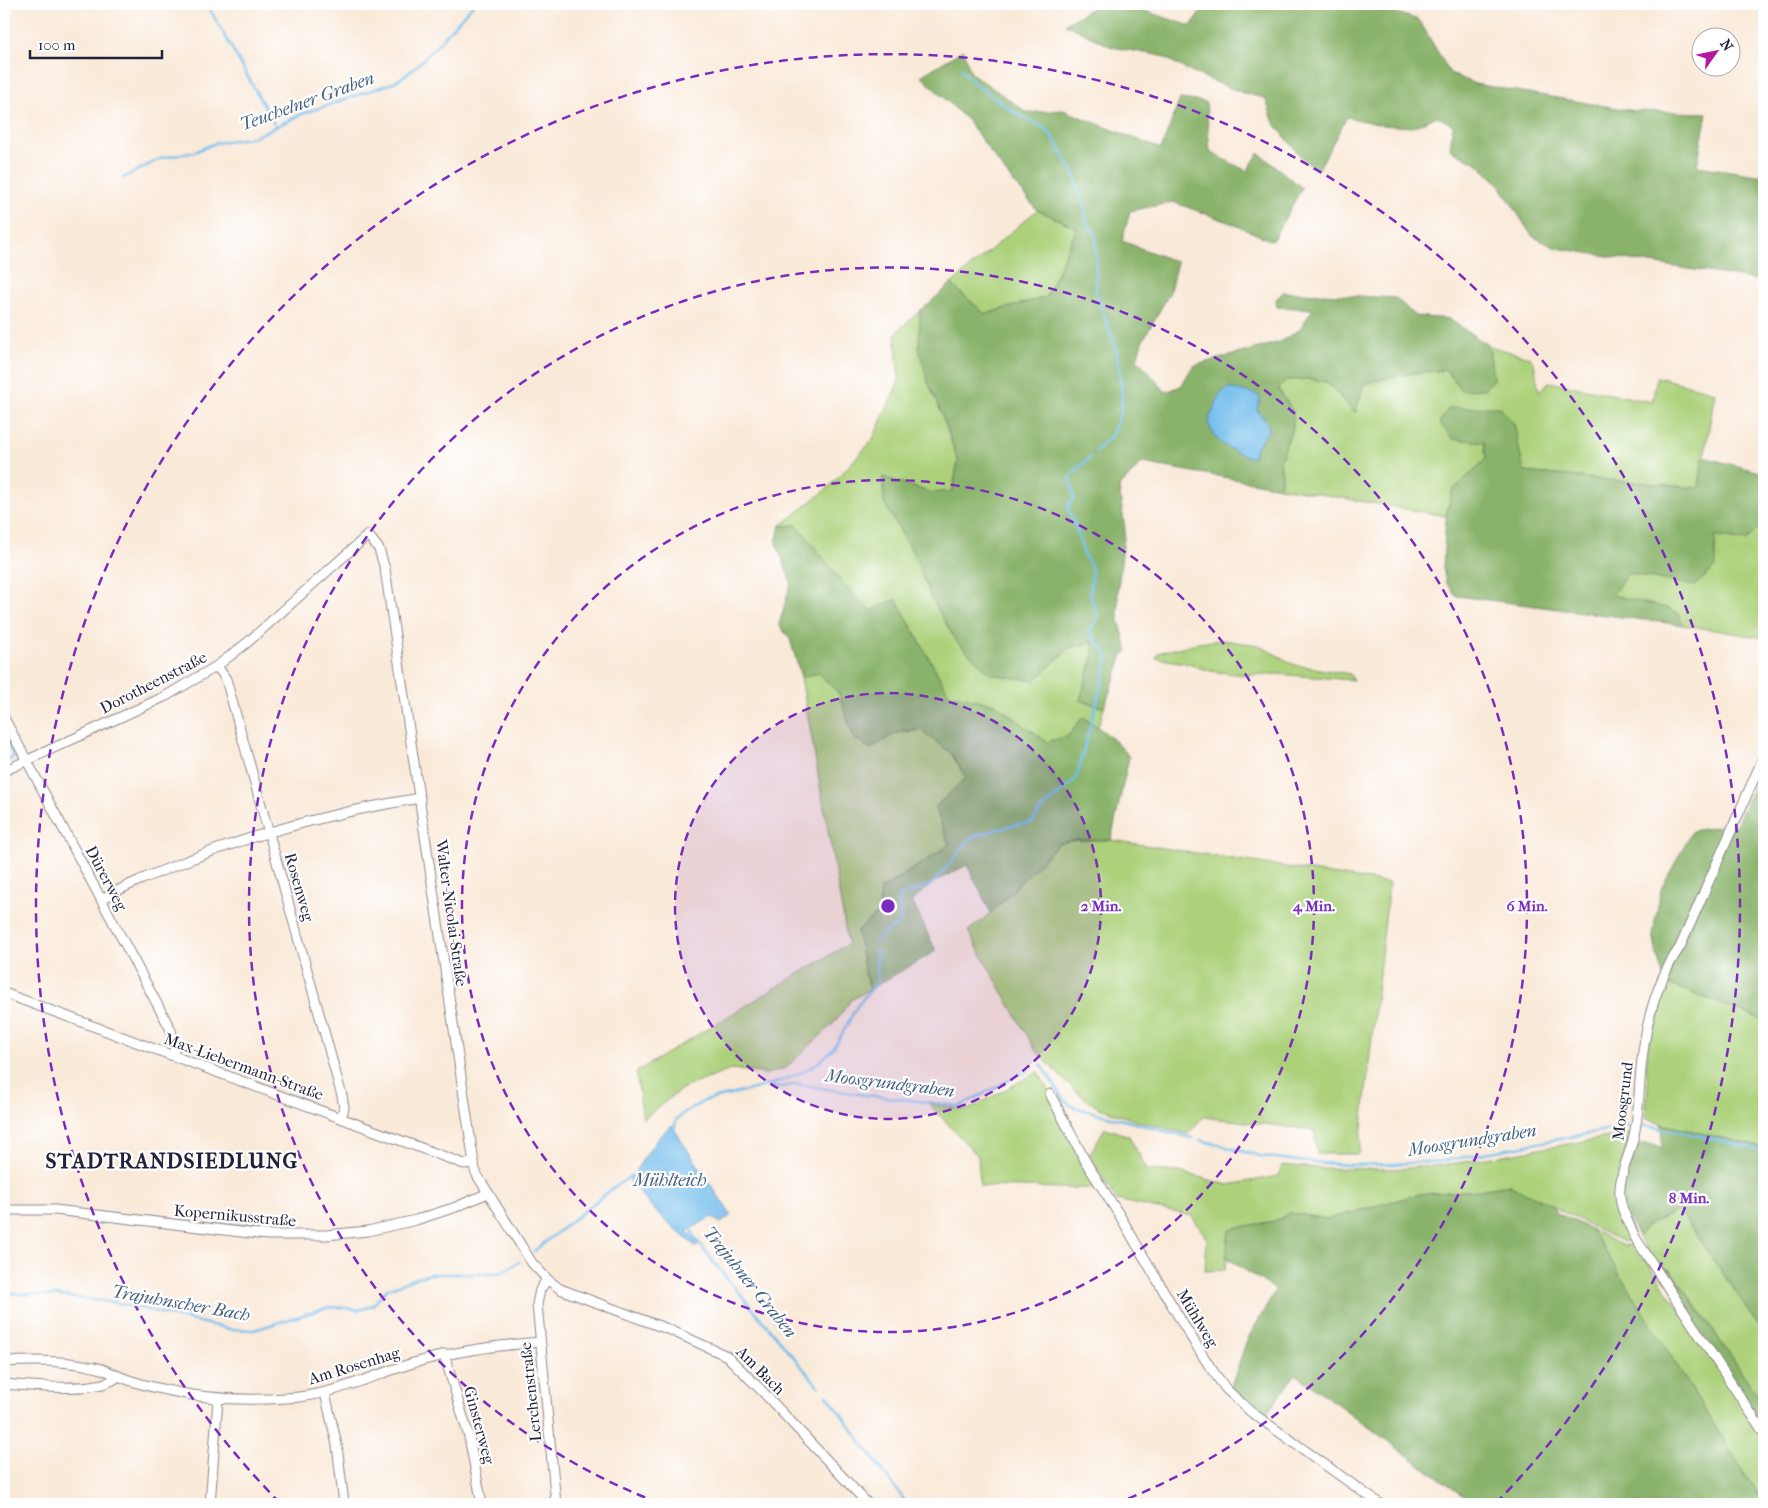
<svg xmlns="http://www.w3.org/2000/svg" width="1768" height="1508" viewBox="0 0 1768 1508" font-family="'IM FELL French Canon',serif">
	<rect width="100%" height="100%" fill="#fff"/>
	<filter id="ink" filterUnits="userSpaceOnUse"><feTurbulence type="fractalNoise" baseFrequency=".02" numOctaves="2"/><feDisplacementMap in="SourceGraphic" scale="10" xChannelSelector="R" yChannelSelector="G"/><feConvolveMatrix kernelMatrix="1 2 1 2 8 2 1 2 1" color-interpolation-filters="sRGB"/></filter>
	<filter id="wash" filterUnits="userSpaceOnUse"><feTurbulence type="fractalNoise" baseFrequency=".0096" numOctaves="4" result="noise"/><feDisplacementMap in="SourceGraphic" scale="20" xChannelSelector="R" yChannelSelector="G"/><feGaussianBlur stdDeviation="1.12" result="paint"/><feColorMatrix in="noise" values="0 0 0 0 0 0 0 0 0 0 0 0 0 0 0 0 0 1.4 0 .05"/><feComposite in="paint" operator="in"/></filter>
	<g filter="url(#wash)">
		<rect width="100%" height="100%" fill="#f9e9d8"/>
		<g fill="#acd17a" stroke="#677a5a">
			<polygon points="1037,210 1077,228 1046,297 985,314 951,284"/>
			<polygon points="920,311 919,348 958,461 952,492 932,493 883,477 884,503 916,558 931,598 1034,681 1069,648 1094,642 1093,657 1080,700 1104,708 1098,727 1083,717 1068,736 1047,742 995,704 949,694 896,599 871,611 842,582 797,525 780,526 827,489 872,441 899,381 895,333"/>
			<polygon points="1489,346 1529,357 1534,363 1539,391 1549,382 1652,402 1657,377 1715,392 1699,488 1523,472 1514,424 1440,422 1453,439 1484,441 1486,459 1452,491 1446,516 1280,487 1282,475 1280,461 1293,426 1293,412 1278,388 1286,380 1309,379 1327,382 1355,413 1364,384 1398,375 1447,370 1461,390 1493,379"/>
			<polygon points="1764,523 1764,638 1683,625 1678,614 1612,595 1628,573 1715,536 1746,541"/>
			<polygon points="1222,640 1258,645 1295,665 1350,674 1353,680 1277,674 1244,675 1210,671 1185,663 1156,658 1158,653 1197,643"/>
			<polygon points="819,673 839,694 854,738 921,730 951,753 967,778 935,807 950,845 881,889 879,912 857,931 865,973 870,989 851,1000 833,1024 786,1068 766,1074 733,1069 683,1088 643,1119 636,1072 848,944 801,677"/>
			<polygon points="1077,840 1111,840 1389,883 1359,1154 1317,1154 1314,1130 1203,1117 1188,1134 1134,1120 1097,1107 1073,1089 1036,1051 968,931 991,913 1059,843"/>
			<polygon points="1665,983 1764,1020 1764,1148 1661,1124 1645,1117 1648,1084 1646,1066 1649,1039 1655,1010"/>
			<polygon points="1038,1072 1103,1189 980,1186 978,1156 929,1104 967,1110"/>
			<polygon points="1105,1128 1129,1136 1147,1170 1180,1172 1228,1185 1279,1176 1282,1165 1316,1168 1396,1169 1458,1163 1632,1133 1619,1173 1633,1238 1624,1242 1509,1185 1479,1190 1420,1194 1328,1219 1290,1213 1275,1221 1230,1229 1225,1270 1205,1271 1207,1239 1192,1216 1116,1200 1089,1155"/>
			<polygon points="1679,1210 1764,1333 1764,1404 1672,1271 1656,1264 1638,1237 1647,1226"/>
			<polygon points="1591,1229 1623,1246 1636,1244 1764,1437 1764,1504"/>
		</g>
		<g fill="#89b36a" stroke="#566a52" fill-rule="evenodd">
			<polygon points="1099,4 1123,4 1191,26 1202,10 1185,4 1367,4 1419,20 1450,73 1475,84 1634,111 1707,113 1697,166 1764,176 1764,281 1556,248 1532,236 1499,184 1478,164 1450,149 1453,125 1437,116 1413,127 1382,125 1347,117 1318,170 1302,158 1274,123 1265,98 1243,93 1193,73 1162,56 1112,47 1065,24"/>
			<path d="M963,50l8,23 57,40 35,-3 98,39 19,-50 26,3 4,50 37,19 12,-18 43,35 -30,53 -41,-18 -58,-21 -43,9 -8,30 55,21 -8,32 -27,48 -5,17 29,33 15,-6 12,-20 87,-24 19,-12 14,-21 -36,-2 -1,-8 7,-7 113,6 19,18 34,3 40,27 4,33 -9,10 -23,1 -15,-20 -48,5 -34,9 -9,29 -28,-31 -18,-3 -23,1 -8,9 15,23v14l-13,35 2,14 -2,12 -138,-24 -23,24 6,43 -7,58v29l10,34 -5,4 -19,53 -24,-8 13,-43v-15l-24,6 -35,33 -44,-7 -34,-33 -25,-43 -15,-40 -32,-55 -1,-26 49,16 21,-2 5,-30 -13,-39 -17,-40 -9,-34 1,-37 31,-27 34,30 61,-17 31,-69 -40,-18 -31,-37 -38,-52 -47,-45zM1228,388l32,10 -3,12 11,14 1,6 -12,16 -5,12z"/>
			<polygon points="1500,407 1514,424 1524,472 1699,488 1703,457 1764,473 1764,523 1746,541 1715,536 1716,567 1694,586 1628,573 1612,595 1667,608 1678,614 1683,625 1457,596 1446,583 1443,568 1446,516 1452,491 1486,459 1484,442 1453,439 1439,422 1449,408"/>
			<path d="M797,525l45,57 29,29 25,-12 53,95 46,10 52,38 21,-6 15,-19c16,11 35,23 46,40l-18,83h-34l-18,3 -68,70 -24,-48 -33,17 -22,19 24,50 -66,38 -5,-16 -8,-42 22,-19 2,-22 68,-45 -14,-38 31,-29 -15,-25 -30,-23 -22,1 -28,18 -17,-11 -15,-44 -20,-21 -18,4 -11,-38 -11,-14 12,-43 -15,-39 4,-17z"/>
			<polygon points="1764,764 1764,1020 1665,983 1657,956 1653,933 1661,889 1692,831 1728,825 1736,825"/>
			<polygon points="1661,1124 1764,1148 1764,1333 1679,1210 1647,1226 1638,1237 1625,1206 1623,1184 1636,1148 1640,1144 1647,1143 1662,1148"/>
			<polygon points="1509,1185 1552,1205 1557,1213 1591,1229 1764,1504 1474,1504 1296,1374 1264,1417 1230,1389 1247,1340 1276,1290 1226,1258 1229,1229 1275,1221 1290,1213 1328,1219 1420,1194 1479,1190"/>
			<polygon points="1656,1264 1671,1271 1764,1404 1764,1428"/>
		</g>
		<g fill="#73bdec" stroke="#4a7094">
			<path d="M1228,388l29,6 3,4 -3,12 11,14 1,6 -12,16 -5,12c-21,-9 -37,-12 -44,-36l12,-28z"/>
			<path d="M672,1125l7,12 52,78 -10,8 -10,-6 -24,14 12,14 -3,2c-23,-20 -53,-44 -68,-70l5,-3 25,-36z"/>
		</g>
		<g fill="none" stroke-linecap="round" stroke-linejoin="round">
			<g stroke="#73bdec" stroke-width="2.5">
				<polyline points="207,4 276,127"/>
				<polyline points="961,69 974,83 1012,111 1044,128 1052,136 1074,174 1084,205 1085,215 1089,226 1096,234 1096,292 1116,348 1120,373 1122,401 1119,418 1111,436 1096,451"/>
				<path d="M123,178l39,-20 32,-6 22,-9 38,-6 48,-23 91,-31c30,-16 57,-55 81,-79"/>
				<polyline points="4,734 14,757 4,763"/>
				<path d="M876,942l8,-9 16,-10c4,-12 -4,-17 0,-27l28,-10 6,-4 36,-43 5,-3 38,-11 17,-2 4,-3 7,-10 32,-28 4,-7 31,-115 -2,-8 -17,-21 9,-13 -8,-24 2,-21 -2,-9 -6,-9 -7,-25 -9,-22 1,-5 5,-4 -4,-20 3,-6 17,-16"/>
				<polyline points="1041,1064 1064,1100 1073,1107 1192,1138"/>
				<polyline points="770,1085 774,1087 781,1087 797,1084 858,1094 960,1106 1029,1070"/>
				<polyline points="1641,1125 1701,1136 1764,1151"/>
				<path d="M674,1132l2,-12 9,-8 19,-11c39,-10 98,-18 127,-50 10,-12 18,-32 27,-46 6,-8 13,-16 20,-23l-2,-32"/>
				<polyline points="1200,1140 1260,1156 1298,1161 1349,1165 1394,1164 1443,1161 1628,1126"/>
				<polyline points="691,1227 695,1238 719,1269 819,1387"/>
				<polyline points="534,1251 613,1188 635,1173"/>
				<polyline points="5,1274 7,1293"/>
				<polyline points="4,1293 61,1296 118,1303 229,1329 254,1330 329,1307 346,1308 358,1310 366,1308 373,1305 387,1289 419,1277 430,1274 493,1274 502,1272 519,1262"/>
				<polyline points="827,1395 907,1504"/>
			</g>
		</g>
	</g>
	<g filter="url(#ink)">
		<g fill="none" stroke-linecap="round" stroke-linejoin="round">
			<g stroke="#8e868a" stroke-width="11">
				<g id="street">
					<polyline points="217,666 226,679 342,1096 344,1108 341,1118"/>
					<polyline points="4,718 171,1030 175,1047 173,1055"/>
					<path d="M1764,756l-84,191c-25,36 -35,78 -39,122 -2,20 -2,41 -6,61 -3,22 -17,44 -15,66 1,15 10,30 16,43l128,194"/>
					<polyline points="4,771 166,696 217,666 248,642 368,535 379,549 385,569 475,1170 477,1175 532,1263 547,1279 560,1289 670,1330 727,1356 762,1391 868,1504"/>
					<path d="M101,900c23,-14 48,-24 73,-34 79,-33 162,-54 246,-68"/>
					<polyline points="4,993 464,1164 474,1163"/>
					<polyline points="1050,1094 1087,1164 1120,1216 1180,1319 1210,1367 1226,1389 1251,1412 1380,1504"/>
					<polyline points="4,1210 55,1210 267,1235 326,1235 368,1231 416,1220 456,1207 488,1193"/>
					<polyline points="547,1279 540,1290 537,1304 556,1504"/>
					<polyline points="444,1354 469,1437 482,1504"/>
					<path d="M4,1362c30,-2 60,-2 90,5 11,2 21,8 32,12 13,5 26,8 40,11 39,9 80,11 120,8 45,-2 82,-21 124,-34 44,-13 84,-18 130,-22"/>
					<path d="M4,1384c24,2 98,10 114,-8"/>
					<polyline points="325,1393 337,1445 344,1504"/>
					<polyline points="210,1504 218,1399"/>
				</g>
			</g>
			<use href="#street" stroke="#fff" stroke-width="9"/>
		</g>
	</g>
	<circle cx="888" cy="906" r="213" fill="#7b2cbf" fill-opacity=".12"/>
	<g fill="none" stroke="#7b2cbf" stroke-width="2.5" stroke-dasharray="9 6">
		<circle cx="888" cy="906" r="213"/>
		<circle cx="888" cy="906" r="426"/>
		<path d="M659 1503A639 639 0 1 1 1117 1503"/>
		<path d="M280 1503A852 852 0 1 1 1496 1503"/>
	</g>
	<g text-anchor="middle" stroke-width="4.5" stroke-linejoin="round" paint-order="stroke">
		<g font-size="16" fill="#22223b" stroke="#fff">
			<text transform="translate(153 682) rotate(-27)" y="6">Dorotheenstraße</text>
			<text transform="translate(107 878) rotate(62)" y="6">Dürerweg</text>
			<text transform="translate(300 887) rotate(74)" y="6">Rosenweg</text>
			<text transform="translate(452 913) rotate(82)" y="6">Walter-Nicolai-Straße</text>
			<text transform="translate(244 1066) rotate(20)" y="6">Max-Liebermann-Straße</text>
			<text transform="translate(1622 1101) rotate(-83)" y="6">Moosgrund</text>
			<text transform="translate(235 1215) rotate(5)" y="6">Kopernikusstraße</text>
			<text transform="translate(1198 1318) rotate(59)" y="6">Mühlweg</text>
			<text transform="translate(354 1365) rotate(-17)" y="6">Am Rosenhag</text>
			<text transform="translate(761 1370) rotate(45)" y="6">Am Bach</text>
			<text transform="translate(530 1392) rotate(-96)" y="6">Lerchenstraße</text>
			<text transform="translate(480 1425) rotate(75)" y="6">Ginsterweg</text>
		</g>
		<g font-size="18" font-style="italic" fill="#426082" stroke="#fff">
			<text transform="translate(307 101) rotate(-20)" y="6">Teuchelner Graben</text>
			<text transform="translate(890 1083) rotate(7)" y="6">Moosgrundgraben</text>
			<text transform="translate(1472 1140) rotate(-9)" y="6">Moosgrundgraben</text>
			<text x="670" y="1186">Mühlteich</text>
			<text transform="translate(750 1282) rotate(51)" y="6">Trajuhner Graben</text>
			<text transform="translate(181 1303) rotate(10)" y="6">Trajuhnscher Bach</text>
		</g>
		<g font-size="21" font-weight="bold" letter-spacing="1" fill="#22223b" stroke="#fff">
			<text x="172" y="1168">STADTRANDSIEDLUNG</text>
		</g>
	</g>
	<circle cx="888" cy="906" r="8" fill="#7b2cbf" stroke="#fff" stroke-width="2.5"/>
	<g font-size="15" text-anchor="middle" font-weight="bold" fill="#7b2cbf" stroke="#fff" stroke-width="4.5" stroke-linejoin="round" paint-order="stroke">
		<text x="1101" y="911">2 Min.</text>
		<text x="1314" y="911">4 Min.</text>
		<text x="1527" y="911">6 Min.</text>
		<text x="1689" y="1203">8 Min.</text>
	</g>
	<rect width="1768" height="1508" fill="none" stroke="#fff" stroke-width="20"/>
	<g transform="translate(1716 52) rotate(57)"><circle r="24" fill="#ffffff" stroke="#a7a7b1"/>
	<path d="M0-4L9 19L0 12L-9 19Z" fill="#b5179e"/>
	<text y="-8" font-size="14" font-weight="bold" text-anchor="middle" fill="#22223b">N</text>
	</g>
	<path d="M30 50v8h132v-8" fill="none" stroke="#22223b" stroke-width="2.5"/>
	<text x="38" y="50" font-size="15" fill="#22223b" stroke="#ffffff" stroke-width="4" paint-order="stroke">100 m</text>
</svg>
